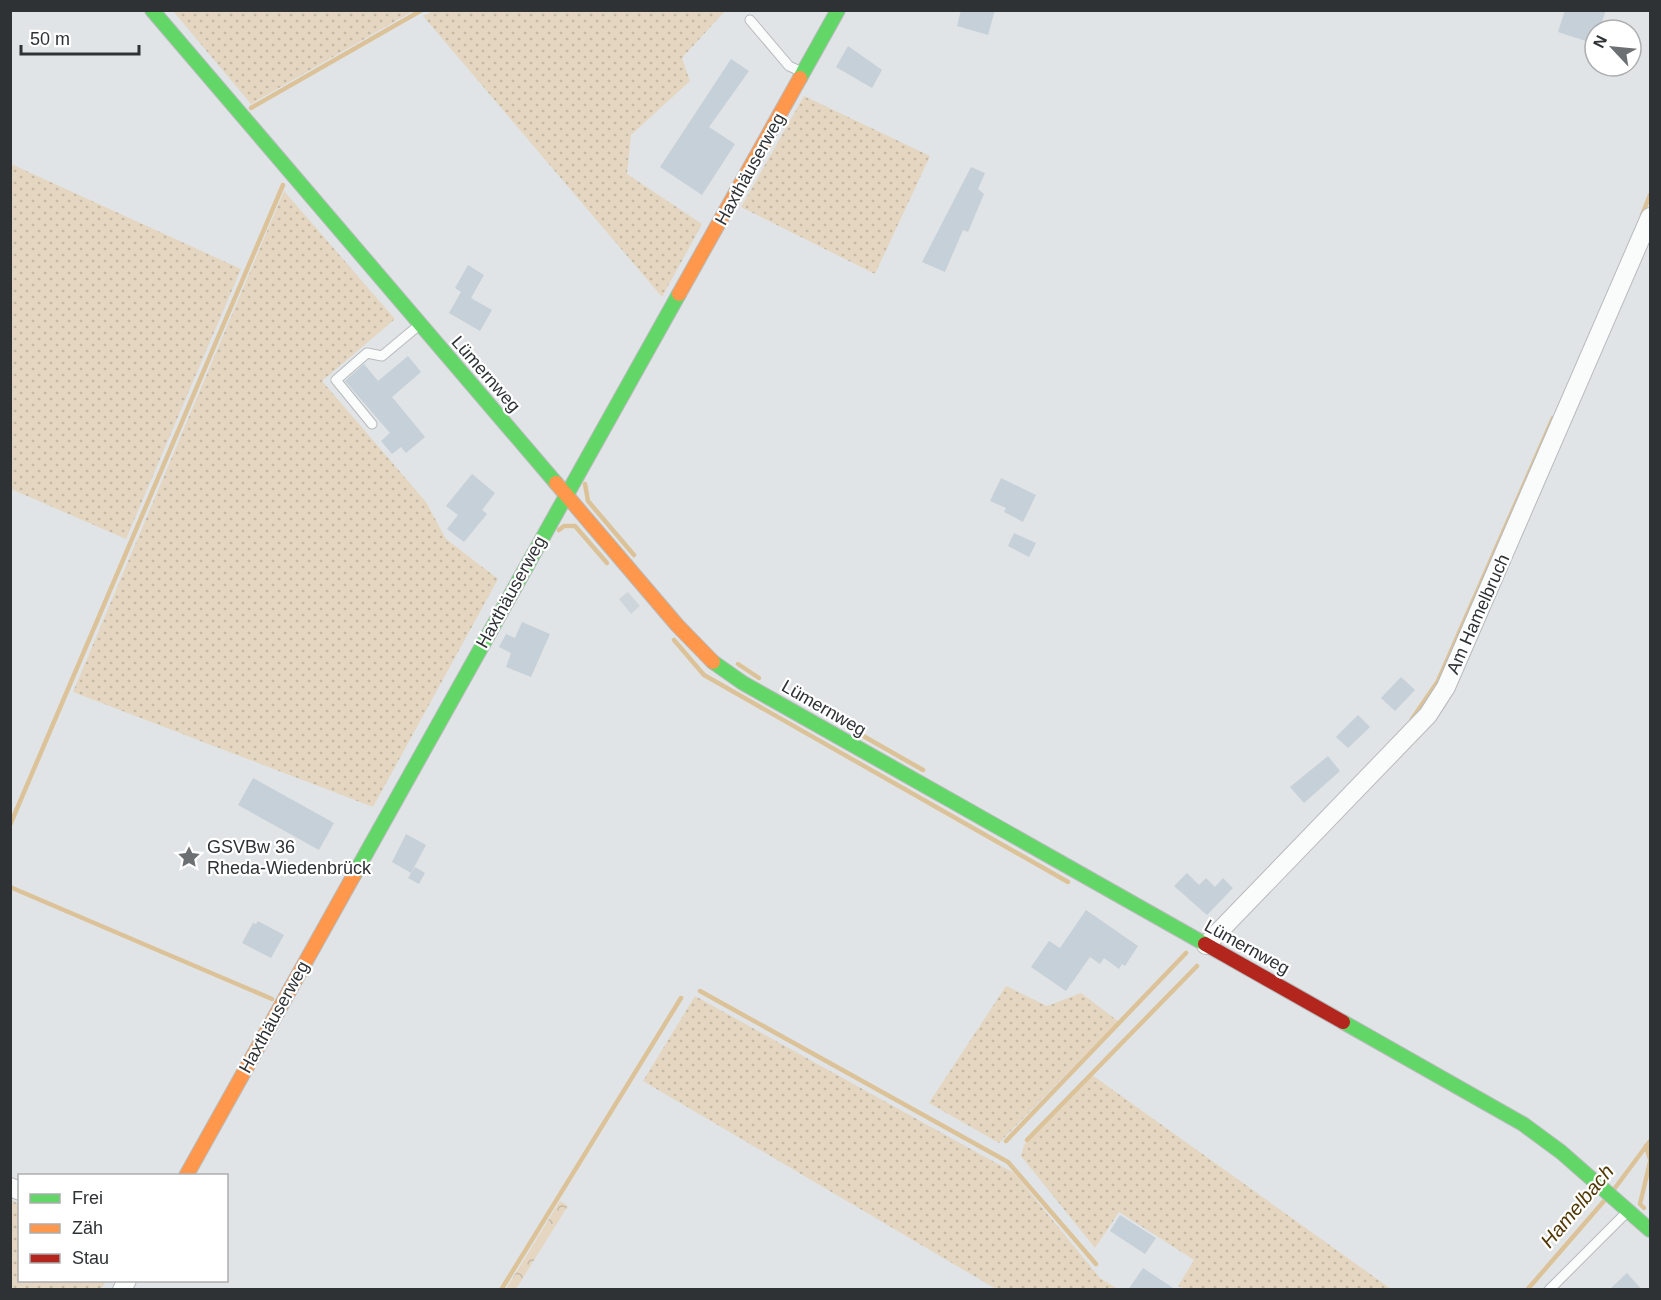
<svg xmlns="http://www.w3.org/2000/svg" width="1661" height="1300" viewBox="0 0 1661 1300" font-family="Arial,sans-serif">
	<defs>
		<pattern id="grass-dots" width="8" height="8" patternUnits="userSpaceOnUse" patternTransform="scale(1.5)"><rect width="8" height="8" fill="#e4d6c0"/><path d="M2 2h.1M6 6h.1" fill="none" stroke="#c4b8a6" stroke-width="1.8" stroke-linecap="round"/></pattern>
		<pattern id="forest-crowns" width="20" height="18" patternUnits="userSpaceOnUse" patternTransform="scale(1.5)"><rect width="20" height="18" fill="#e4d6c0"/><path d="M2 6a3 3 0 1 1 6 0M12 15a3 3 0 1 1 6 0" fill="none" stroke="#c4b8a6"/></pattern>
	</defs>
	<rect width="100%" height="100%" fill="#e1e4e6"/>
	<polygon fill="#ced6dc" points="628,592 640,606 631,614 619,599"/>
	<g fill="url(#grass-dots)">
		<polygon points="173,11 413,11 251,104"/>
		<polygon points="433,11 725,11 682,58 690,81 631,135 627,174 702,224 662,297 423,16"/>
		<polygon points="804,96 930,156 875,274 741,207"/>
		<polygon points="11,164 241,269 126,539 11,489"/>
		<polygon points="284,191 395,319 322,381 426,502 446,539 498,579 373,807 73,692"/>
		<polygon points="1006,986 1047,1006 1081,993 1118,1021 999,1143 929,1103"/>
		<polygon points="695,996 1014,1173 1100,1278 1118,1289 996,1289 643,1081"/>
		<polygon points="1092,1075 1391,1289 1185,1289 1178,1286 1194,1260 1119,1212 1095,1248 1021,1156 1024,1145"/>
		<polygon points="11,1200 19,1204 20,1280 106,1281 101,1289 11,1289"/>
	</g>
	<polygon fill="url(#forest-crowns)" points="560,1201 568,1206 516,1289 506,1289"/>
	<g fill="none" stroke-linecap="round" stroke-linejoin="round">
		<g stroke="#dcc298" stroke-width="4.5">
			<polyline points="251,108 422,10"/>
			<polyline points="1642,215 1650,195"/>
			<polyline points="585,484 588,501 634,555"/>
			<polyline points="559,530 564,526 575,526 607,563"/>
			<polyline points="674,640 704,675 1068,882"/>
			<polyline points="738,664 759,678"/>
			<polyline points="1412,719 1438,681 1553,418"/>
			<polyline points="858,733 923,770"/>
			<polyline points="10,825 283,185"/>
			<polyline points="10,887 272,999"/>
			<polyline points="700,991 1008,1162 1096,1264"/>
			<polyline points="1027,1140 1197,966"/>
			<polyline points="1006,1141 1186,953"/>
			<polyline points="1646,1146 1650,1159"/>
			<polyline points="1615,1188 1650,1141"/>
			<polyline points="1644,1208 1640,1204 1650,1162"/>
			<polyline points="501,1290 681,998"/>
			<polyline points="1527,1290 1604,1201"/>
		</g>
	</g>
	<g fill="#c6d0d8">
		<polygon points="961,10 995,10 988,35 957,26"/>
		<polygon points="1565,10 1606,10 1599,30 1595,30 1595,44 1558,32"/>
		<polygon points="848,46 882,70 872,88 836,67"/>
		<polygon points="731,59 749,71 709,127 735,144 702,195 660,167"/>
		<polygon points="971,167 985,173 978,189 984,194 968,232 963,230 945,272 922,262"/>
		<polygon points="468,265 484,275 471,298 492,310 480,331 449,313 461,292 455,288"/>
		<polygon points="408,356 421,372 392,397 425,437 406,453 401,447 392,454 381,441 390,433 345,381 364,364 378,381"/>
		<polygon points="472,474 495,493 482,510 487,514 464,542 447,529 458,515 446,506"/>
		<polygon points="1001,478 1036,495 1023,522 1004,512 1006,508 990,501"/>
		<polygon points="1014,533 1036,543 1029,557 1008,546"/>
		<polygon points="522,622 550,634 531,677 506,667 511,653 499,647 506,634 515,638"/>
		<polygon points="1401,677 1415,690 1395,711 1381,698"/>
		<polygon points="1358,715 1370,727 1348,748 1336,737"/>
		<polygon points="1328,756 1340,771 1304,803 1290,787"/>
		<polygon points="253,778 334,823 319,850 238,805"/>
		<polygon points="406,834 426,845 411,873 392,862"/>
		<polygon points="415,867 425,873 419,884 408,878"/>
		<polygon points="1187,873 1199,885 1206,878 1215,887 1223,878 1233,888 1207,915 1174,886"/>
		<polygon points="1086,910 1138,946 1125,966 1122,964 1119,969 1104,958 1100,964 1090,957 1066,991 1031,967 1049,941 1060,948"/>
		<polygon points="258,921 284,935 271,958 242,943 253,923 256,924"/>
		<polygon points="1120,1215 1156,1238 1145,1254 1110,1231"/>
		<polygon points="1143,1268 1176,1290 1128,1290"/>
		<polygon points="1627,1273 1642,1290 1609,1290"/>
	</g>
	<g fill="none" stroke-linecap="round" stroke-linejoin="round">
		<g stroke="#b8bbbd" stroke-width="11">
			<g id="lane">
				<polyline points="750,20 789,66 800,71"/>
				<polyline points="372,424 336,380 367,353 382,356 418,326"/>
				<polyline points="1549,1290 1627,1212"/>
			</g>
		</g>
		<g stroke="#b8bbbd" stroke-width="20">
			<g id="street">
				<polyline points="1206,945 1428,715 1446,687 1650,217"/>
				<polyline points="10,1187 20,1191"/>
				<polyline points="122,1290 127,1280"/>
			</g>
		</g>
		<g stroke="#b8bbbd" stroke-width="16">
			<g id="fast">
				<polyline points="152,10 556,483"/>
				<polyline points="800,78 838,10"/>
				<polyline points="713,662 743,683 1205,944"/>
				<polyline points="354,875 679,294"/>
				<polyline points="1343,1022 1523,1124 1561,1152 1650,1230"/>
			</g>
		</g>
		<g stroke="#b8bbbd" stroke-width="16">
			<g id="slow">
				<polyline points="679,294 800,78"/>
				<polyline points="556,483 677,625 713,662"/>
				<polyline points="186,1176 354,875"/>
			</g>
		</g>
		<g stroke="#b8bbbd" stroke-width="16">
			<polyline id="jam" points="1205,944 1343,1022"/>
		</g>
		<use href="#lane" stroke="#fafbfb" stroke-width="9"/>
		<use href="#street" stroke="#fafbfb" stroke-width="18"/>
		<use href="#fast" stroke="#63d668" stroke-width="14"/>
		<use href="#slow" stroke="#ff974d" stroke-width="14"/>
		<use href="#jam" stroke="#b3261e" stroke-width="14"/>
	</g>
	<defs>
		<g id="sight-bare" transform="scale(1.8)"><path d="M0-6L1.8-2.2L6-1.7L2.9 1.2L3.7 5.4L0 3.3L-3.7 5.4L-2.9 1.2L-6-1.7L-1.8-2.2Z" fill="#6d7072" stroke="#fff" stroke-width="2.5" paint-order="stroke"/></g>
	</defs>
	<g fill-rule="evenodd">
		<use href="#sight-bare" x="189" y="857"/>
	</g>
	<g text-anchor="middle" stroke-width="4.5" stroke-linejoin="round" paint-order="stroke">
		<g font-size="18" fill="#2f3234" stroke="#fff">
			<text transform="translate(750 169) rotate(-61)" y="6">Haxthäuserweg</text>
			<text transform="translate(486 374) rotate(49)" y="6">Lümernweg</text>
			<text transform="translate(511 592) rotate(-61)" y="6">Haxthäuserweg</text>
			<text transform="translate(1478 614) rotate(-66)" y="6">Am Hamelbruch</text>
			<text transform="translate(824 708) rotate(30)" y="6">Lümernweg</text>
			<text transform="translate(1247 947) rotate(29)" y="6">Lümernweg</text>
			<text transform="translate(274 1017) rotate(-61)" y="6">Haxthäuserweg</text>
		</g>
		<g font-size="18" fill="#2f3234" stroke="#fff" text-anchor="start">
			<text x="207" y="853">GSVBw 36<tspan x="207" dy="21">Rheda-Wiedenbrück</tspan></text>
		</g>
		<g font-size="20" font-style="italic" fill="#523805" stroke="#fff">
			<text transform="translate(1577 1206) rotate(-50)" y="7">Hamelbach</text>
		</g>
	</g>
	<rect width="1661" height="1300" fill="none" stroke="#2f3234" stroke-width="24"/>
	<rect x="18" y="1174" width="210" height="108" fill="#ffffff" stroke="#acadae" stroke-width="1.5"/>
	<rect x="30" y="1194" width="30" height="9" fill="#63d668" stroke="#acadae" stroke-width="1.5"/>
	<text x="72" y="1204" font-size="18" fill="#2f3234">Frei</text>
	<rect x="30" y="1224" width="30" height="9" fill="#ff974d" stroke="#acadae" stroke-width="1.5"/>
	<text x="72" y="1234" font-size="18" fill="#2f3234">Zäh</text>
	<rect x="30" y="1254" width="30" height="9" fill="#b3261e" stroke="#acadae" stroke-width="1.5"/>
	<text x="72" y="1264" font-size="18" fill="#2f3234">Stau</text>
	<g transform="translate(1613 48) rotate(296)"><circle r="28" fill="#ffffff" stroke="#acadae" stroke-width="1.5"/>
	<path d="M0-4.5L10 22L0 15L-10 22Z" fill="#6d7072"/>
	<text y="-9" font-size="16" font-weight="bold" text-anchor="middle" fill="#2f3234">N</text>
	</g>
	<path d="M21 45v9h118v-9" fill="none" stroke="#2f3234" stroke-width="3"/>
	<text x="30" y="45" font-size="18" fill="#2f3234" stroke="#ffffff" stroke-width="4.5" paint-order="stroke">50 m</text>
</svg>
